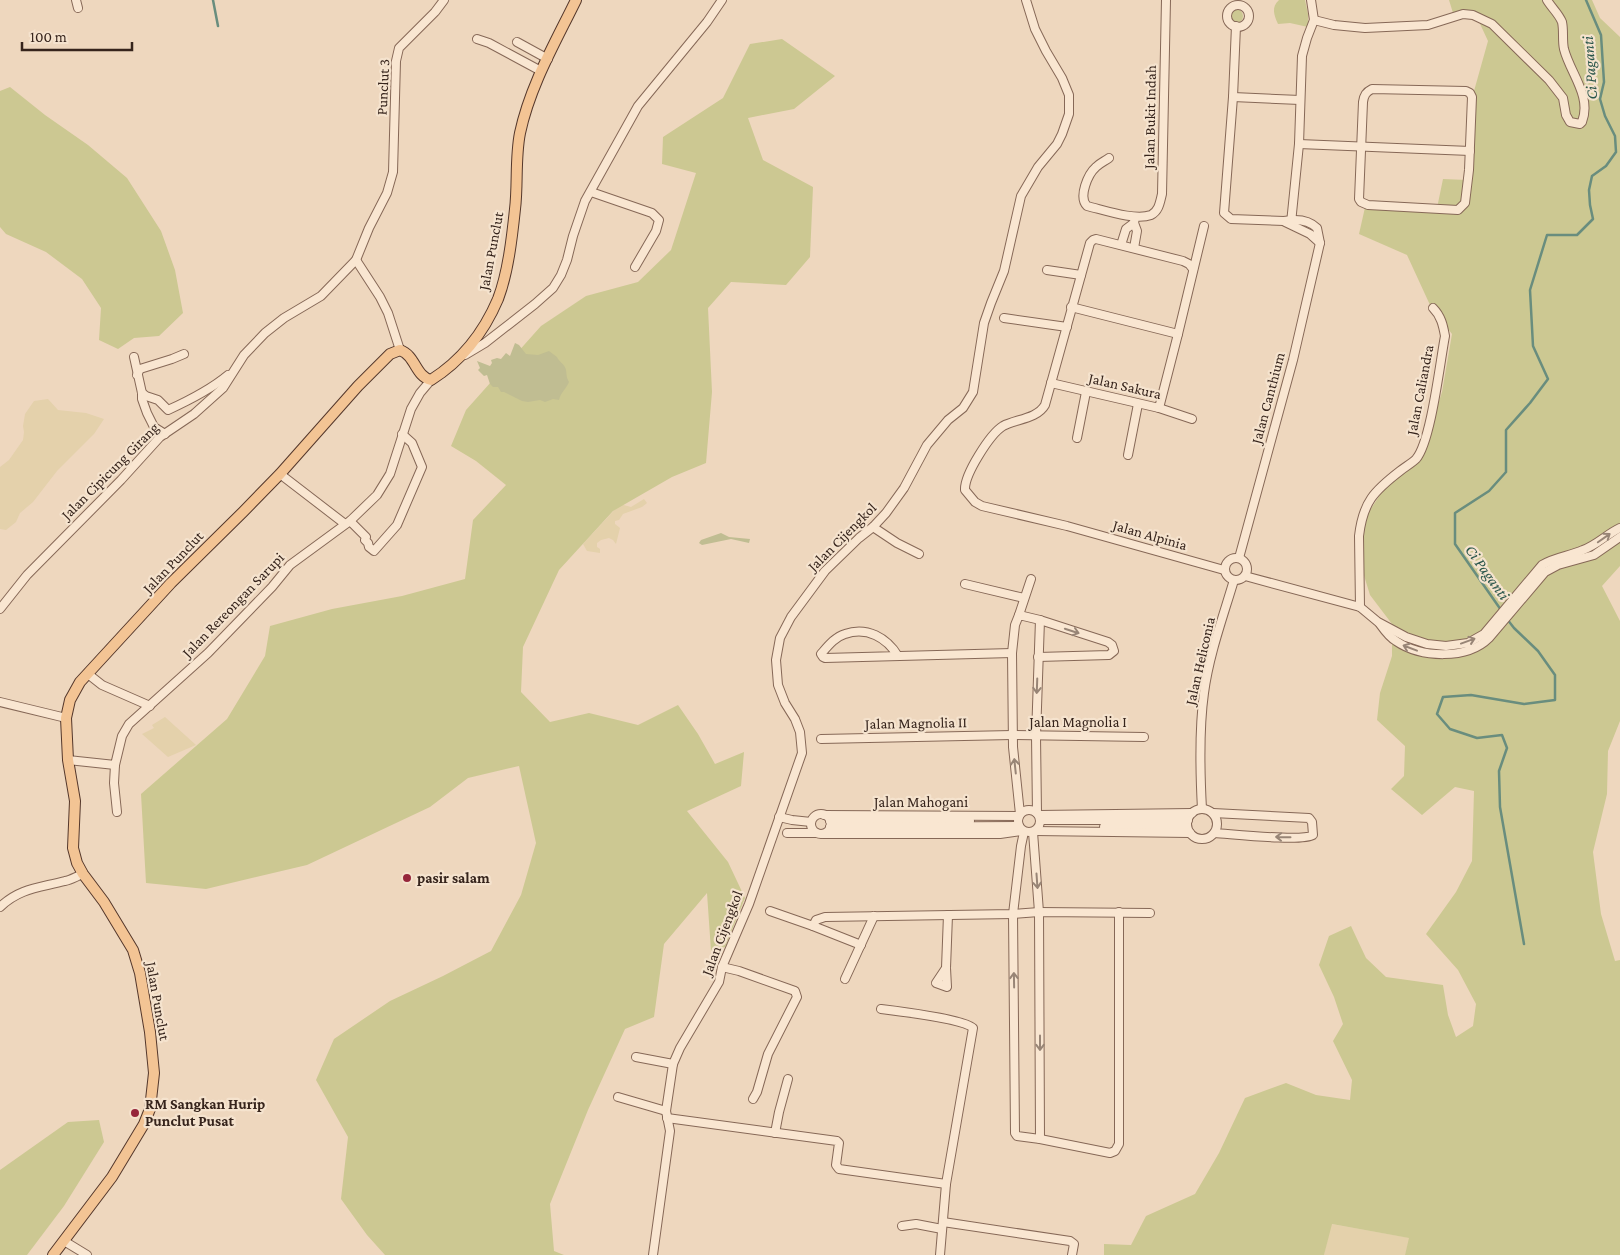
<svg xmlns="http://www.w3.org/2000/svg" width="1620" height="1255" viewBox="0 0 1620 1255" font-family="'Crimson Pro',serif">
	<rect width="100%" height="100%" fill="#eed7be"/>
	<g fill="#e4d1ab">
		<polygon points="48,399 58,410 86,413 104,419 94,434 57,471 33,502 20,513 16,522 6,530 0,529 0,467 9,460 23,440 24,432 23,426 25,414 34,401"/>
		<polygon points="644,499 647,503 642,507 623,514 619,520 615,521 615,524 620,528 616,544 613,540 609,538 601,540 597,543 597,547 600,549 600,553 587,551 583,544 620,504 631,507"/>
		<polygon points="165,717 196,745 168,757 142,734 154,728 152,725"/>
		<polygon points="1331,1224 1410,1238 1405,1255 1324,1255"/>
	</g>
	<g fill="#ccc892">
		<path d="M1279,0h26l3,14v13l-18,-4 -12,1c-4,-9 -7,-17 1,-24z"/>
		<polygon points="1449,0 1592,0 1600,18 1620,37 1620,566 1602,586 1620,621 1620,721 1608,751 1607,794 1593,852 1601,914 1615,961 1620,960 1620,1255 1405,1255 1409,1238 1332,1224 1324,1255 1104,1255 1104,1244 1131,1245 1146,1216 1195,1194 1219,1153 1245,1098 1286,1083 1316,1095 1350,1100 1352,1080 1333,1041 1343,1024 1334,997 1319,965 1329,936 1351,926 1366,958 1386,977 1443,985 1448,1015 1456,1037 1473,1026 1476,1004 1458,970 1426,934 1456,892 1472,861 1474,791 1455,787 1422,815 1391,789 1404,776 1405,746 1377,720 1380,693 1392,656 1392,624 1370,595 1362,569 1365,518 1387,484 1421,456 1442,392 1452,334 1430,305 1407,255 1359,234 1366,203 1437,208 1443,179 1467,180 1474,91 1488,41 1475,13 1453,13"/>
		<circle cx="1236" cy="16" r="7"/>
		<polygon points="782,39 835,76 794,109 748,118 763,160 813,187 810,257 786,285 731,282 708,308 712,392 706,463 672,477 613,511 559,570 523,647 521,692 550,722 589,713 638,725 678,705 698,734 715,764 744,752 741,786 687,811 728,862 745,898 725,947 711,951 707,893 664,944 654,1017 625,1029 588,1110 550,1204 554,1251 564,1255 385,1255 367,1235 341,1199 348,1137 316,1080 334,1039 390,1001 443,976 491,951 521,895 536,843 519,766 468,778 430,807 307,865 206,889 146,883 141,794 227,719 265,656 270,626 332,609 402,596 465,579 473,520 506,485 476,461 451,446 466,410 541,326 586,296 638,282 671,250 696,173 662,164 663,137 723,98 750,44"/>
		<polygon points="10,87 45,115 88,145 127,178 161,231 175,270 183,313 159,336 134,338 118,349 99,340 101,308 82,279 46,252 6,234 0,227 0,91"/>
		<polygon points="99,1120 104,1142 64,1206 27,1255 0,1255 0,1170 68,1122"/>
	</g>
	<g fill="#c0bd92">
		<path d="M515,343l4,2 7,9 12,1 11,-4 8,6c2,5 8,7 9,13 1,6 0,6 3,12 -3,7 -8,10 -10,18l-6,-1 -8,3 -5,-2 -12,2 -6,-1 -18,-9h-3l-3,-5h-5l-3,-3 -3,-9 -3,1 -6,-6 2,-2 -3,-7 13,5 2,-3 -1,-3 6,-2 4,1 5,-6 4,3z"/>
		<polygon points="721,533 729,537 750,539 749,543 731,539 702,545 699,543 701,540"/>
	</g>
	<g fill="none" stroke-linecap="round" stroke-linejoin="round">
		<g stroke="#698d7e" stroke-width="2.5">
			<polyline points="213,0 218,26"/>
			<polyline points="1501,610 1455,544 1455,513 1489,491 1506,472 1506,430 1530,403 1548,379 1533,346 1530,290 1547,235 1577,235 1593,219 1590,205 1589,190 1592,176 1606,166 1616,152 1615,136 1605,116 1600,99 1604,82 1601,35 1586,0"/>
			<polyline points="1507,619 1514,628 1538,651 1555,675 1555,700 1524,704 1471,695 1443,697 1437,714 1450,729 1477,738 1502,735 1507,748 1499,771 1500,807 1524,944"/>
		</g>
		<g stroke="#866857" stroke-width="10">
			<g id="minor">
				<polyline points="76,0 78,8"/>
				<polyline points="1311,0 1314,20"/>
				<circle cx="1238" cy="16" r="11"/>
				<path d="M1314,20l20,5 31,3 63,-3 35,-11 10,1 19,9 57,56 14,18 3,17 4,7 10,2 2,-2c10,-26 -12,-49 -18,-73 -2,-9 0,-18 -2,-27 -3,-8 -11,-15 -15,-22"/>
				<path d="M1236,26l-3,71 -9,116 7,6 53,2c11,-2 24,-2 33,7l3,15 -27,117 -54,198"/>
				<polyline points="477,39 489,43 541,71"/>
				<polyline points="517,42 548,59"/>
				<path d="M1372,89l94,2 4,2 2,4 -3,73 -4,33 -7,7 -90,-5 -7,-3 -2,-3 4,-97c1,-7 3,-10 9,-13z"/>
				<polyline points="1233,97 1300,100"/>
				<polyline points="1299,144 1470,151"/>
				<path d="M1109,158c-4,3 -9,5 -13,9 -8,7 -18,30 -9,39 17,4 48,15 64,9 8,-4 9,-13 11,-21l4,-194"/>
				<polyline points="591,192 652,213 659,220 656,231 635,267"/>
				<polyline points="1285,222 1310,234 1320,243"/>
				<polyline points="1291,223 1299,144 1302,56 1307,38 1314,20"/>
				<polyline points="1121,245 1126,229 1134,223"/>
				<polyline points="1134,248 1137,231 1134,223 1135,217"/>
				<polyline points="356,260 380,297 388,313 400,350"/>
				<path d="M1193,269l-4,-5 -6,-3 -87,-22 -3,1 -3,3 -45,162c-8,14 -29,14 -42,21 -13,8 -39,49 -38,64l10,12 7,4 85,20 157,44"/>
				<polyline points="1047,270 1081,275"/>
				<polyline points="1071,307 1178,334"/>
				<polyline points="1004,318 1067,327"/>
				<polyline points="465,355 485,343 535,304 553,288 561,275 567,260 573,236 585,201 638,106 707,22 722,0"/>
				<polyline points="134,357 142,393 142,399 147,413 154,427 165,434"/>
				<polyline points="137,375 140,369 172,359 184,354"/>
				<polyline points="1051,383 1159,408 1192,419"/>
				<path d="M142,393l4,3 12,4 10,10c22,-10 42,-20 60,-35"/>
				<polyline points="1159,408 1178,334 1204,226"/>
				<polyline points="1077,438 1086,392"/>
				<polyline points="1128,455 1138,404"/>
				<polyline points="280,474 345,524"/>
				<polyline points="350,521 366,537 365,540 368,543 369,547 374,551 397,525 422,467 412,443 402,434"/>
				<polyline points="873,527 897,543 919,554"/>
				<circle cx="1236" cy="569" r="11"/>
				<path d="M1245,576l115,31 18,15 28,15 21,7 19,2 22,-3 16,-9 58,-69c13,-8 28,-9 41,-15 14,-5 24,-16 37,-22"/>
				<polyline points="965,584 1024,598"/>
				<path d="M1360,607l-1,-71c4,-34 15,-45 41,-65 5,-4 12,-8 16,-12 15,-17 24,-97 29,-123 -2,-11 -4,-20 -12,-28"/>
				<polyline points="0,609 27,575 121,480 160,437 194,414 223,388 244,355 265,333 284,318 321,296 356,260 369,228 387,193 393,172 396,61 399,48 435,12 444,0"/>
				<polyline points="1019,615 1031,579"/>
				<path d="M1380,624c5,7 9,13 16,17 25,17 71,19 93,-3l56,-66 13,-7 36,-10 26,-18"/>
				<path d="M898,656c-11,-18 -31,-30 -53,-22 -10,3 -17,12 -24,20l2,3 2,1 187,-5"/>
				<polyline points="88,674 102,685 150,706"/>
				<polyline points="0,702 66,718"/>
				<polyline points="821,739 1012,735 1144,737"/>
				<polyline points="68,760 115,765 122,736 129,724 208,653 272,587 290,565 350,521 377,495 390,474 411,409 420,393 431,380"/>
				<polyline points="115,765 114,783 117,812"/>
				<circle cx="1202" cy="824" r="15"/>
				<path d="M1202,809c-2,-37 -3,-80 2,-116 5,-38 19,-76 30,-113"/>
				<circle cx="1029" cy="821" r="11"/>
				<polyline points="1037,813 1036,736 1040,620"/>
				<path d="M1213,813l96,5 3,4 1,13c-11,7 -81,-1 -98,-2"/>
				<polyline points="1020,814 1013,747 1012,653 1015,625 1019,615 1040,620 1108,642 1112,645 1114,651 1109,655 1038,657"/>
				<circle cx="821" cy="824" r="10"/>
				<polyline points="824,815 1019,816"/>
				<polyline points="1039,815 1192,813"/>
				<polyline points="779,817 792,820 811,822"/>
				<polyline points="1041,820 1188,820"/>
				<polyline points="830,821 970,821"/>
				<polyline points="830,827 1019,826"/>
				<polyline points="1104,827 1187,827"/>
				<polyline points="1035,831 1190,833"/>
				<polyline points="1024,832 1021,846 1013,914 1015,1133 1017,1136 1040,1139 1110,1153 1115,1151 1119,1144 1119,912"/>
				<polyline points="1033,832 1039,912 1040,1139"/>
				<polyline points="787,833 816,833"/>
				<polyline points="823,834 1000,834 1022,831"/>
				<path d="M0,907c20,-19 39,-19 65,-26 6,-1 12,-5 18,-7"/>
				<polyline points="770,911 813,926 816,920 825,917 1013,914 1039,912 1150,913"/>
				<polyline points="813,926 861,945"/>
				<polyline points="722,967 739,971 795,991 797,997 768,1054 757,1092 753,1099"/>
				<polyline points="946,968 936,983 947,987 946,968 948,915"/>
				<polyline points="845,979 874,916"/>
				<path d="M881,1009c16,2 83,10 92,19l-27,156"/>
				<polyline points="636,1057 673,1064"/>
				<polyline points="618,1097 666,1111"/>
				<polyline points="667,1118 837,1141 839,1143 836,1165 839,1169 946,1184 940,1255"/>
				<polyline points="775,1133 779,1112 788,1079"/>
				<polyline points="943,1222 1070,1241 1074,1244 1072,1255"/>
				<polyline points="902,1226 916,1224 942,1229"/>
				<polyline points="64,1241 87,1255"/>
				<polyline points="653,1255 670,1131 666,1111 673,1064 680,1048 719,982 722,967 749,904 802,753 800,732 795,719 785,703 778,685 776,660 780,638 791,617 825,571 859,538 873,527 886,513 904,488 927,445 948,420 963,408 973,392 984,323 991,303 1004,271 1021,196 1038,167 1057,144 1062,134 1069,114 1069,95 1062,78 1046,51 1035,29 1026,0"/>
			</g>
		</g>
		<g stroke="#54372b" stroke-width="12">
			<path id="major" d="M53,1255l59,-78 32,-53 6,-15 4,-36 -4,-41 -10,-59 -7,-23 -29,-48 -21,-28 -6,-11 -4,-15 2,-47 -7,-41 -2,-42 4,-18 10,-18 91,-99 72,-71 37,-38 78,-88 32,-32 10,-4c16,6 15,26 31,30 30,-19 53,-48 67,-81 10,-26 14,-61 17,-90 3,-24 0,-51 5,-76 10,-47 35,-90 56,-133"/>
		</g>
		<use href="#minor" stroke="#f9e6d1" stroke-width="8"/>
		<use href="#major" stroke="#f3c494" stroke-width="10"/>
	</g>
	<defs><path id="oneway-shaft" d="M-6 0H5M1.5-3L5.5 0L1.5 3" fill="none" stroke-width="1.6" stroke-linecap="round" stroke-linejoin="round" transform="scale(1.25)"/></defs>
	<g stroke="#988576">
		<use href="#oneway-shaft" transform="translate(1604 538) rotate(-35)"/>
		<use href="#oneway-shaft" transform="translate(1072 631) rotate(18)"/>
		<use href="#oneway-shaft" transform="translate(1468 641) rotate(-20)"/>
		<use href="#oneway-shaft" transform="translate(1410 648) rotate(-159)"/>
		<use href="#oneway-shaft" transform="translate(1037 686) rotate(92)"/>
		<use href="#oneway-shaft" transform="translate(1015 766) rotate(-96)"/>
		<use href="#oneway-shaft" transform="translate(1283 837) rotate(-179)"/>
		<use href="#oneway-shaft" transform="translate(1037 881) rotate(86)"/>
		<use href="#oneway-shaft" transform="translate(1014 980) rotate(-91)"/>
		<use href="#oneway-shaft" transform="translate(1040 1043) rotate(90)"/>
	</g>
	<g fill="#96263b" stroke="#f5e3ce" stroke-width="2">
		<circle cx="407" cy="878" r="5"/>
		<circle cx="135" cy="1113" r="5"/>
	</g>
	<g text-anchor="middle" stroke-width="4.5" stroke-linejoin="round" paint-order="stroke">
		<g font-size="15" fill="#36241c" stroke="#f5e3ce">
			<text transform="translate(383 87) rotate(-87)" y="5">Punclut 3</text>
			<text transform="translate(1150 117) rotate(-89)" y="5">Jalan Bukit Indah</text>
			<text transform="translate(491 251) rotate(-79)" y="5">Jalan Punclut</text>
			<text transform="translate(1125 386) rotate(13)" y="5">Jalan Sakura</text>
			<text transform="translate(1420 390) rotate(-79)" y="5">Jalan Caliandra</text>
			<text transform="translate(1268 398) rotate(-75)" y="5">Jalan Canthium</text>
			<text transform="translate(110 471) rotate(-45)" y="5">Jalan Cipicung Girang</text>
			<text transform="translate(1150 535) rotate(16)" y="5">Jalan Alpinia</text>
			<text transform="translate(842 537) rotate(-45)" y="5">Jalan Cijengkol</text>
			<text transform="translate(173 562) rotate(-46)" y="5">Jalan Punclut</text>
			<text transform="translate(233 605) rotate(-46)" y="5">Jalan Rereongan Sarupi</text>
			<text transform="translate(1200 661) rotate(-77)" y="5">Jalan Heliconia</text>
			<text x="1078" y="727">Jalan Magnolia I</text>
			<text transform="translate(916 723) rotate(-1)" y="5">Jalan Magnolia II</text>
			<text x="921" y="807">Jalan Mahogani</text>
			<text transform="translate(722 933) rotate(-69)" y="5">Jalan Cijengkol</text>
			<text transform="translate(158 1001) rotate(80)" y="5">Jalan Punclut</text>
		</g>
		<g font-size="15" font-weight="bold" fill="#36241c" stroke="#f5e3ce" text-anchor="start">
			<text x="417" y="883">pasir salam</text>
			<text x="145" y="1109">RM Sangkan Hurip<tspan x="145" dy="17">Punclut Pusat</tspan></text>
		</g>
		<g font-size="16" font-style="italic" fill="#2a564b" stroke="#f5e3ce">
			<text transform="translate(1589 68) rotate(-94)" y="6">Ci Paganti</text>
			<text transform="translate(1488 572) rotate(54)" y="6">Ci Paganti</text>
		</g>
	</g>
	<path d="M22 42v8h110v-8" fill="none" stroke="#36241c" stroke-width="2.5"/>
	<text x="30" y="42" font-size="15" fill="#36241c" stroke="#f5e3ce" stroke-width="4" paint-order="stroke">100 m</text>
</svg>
